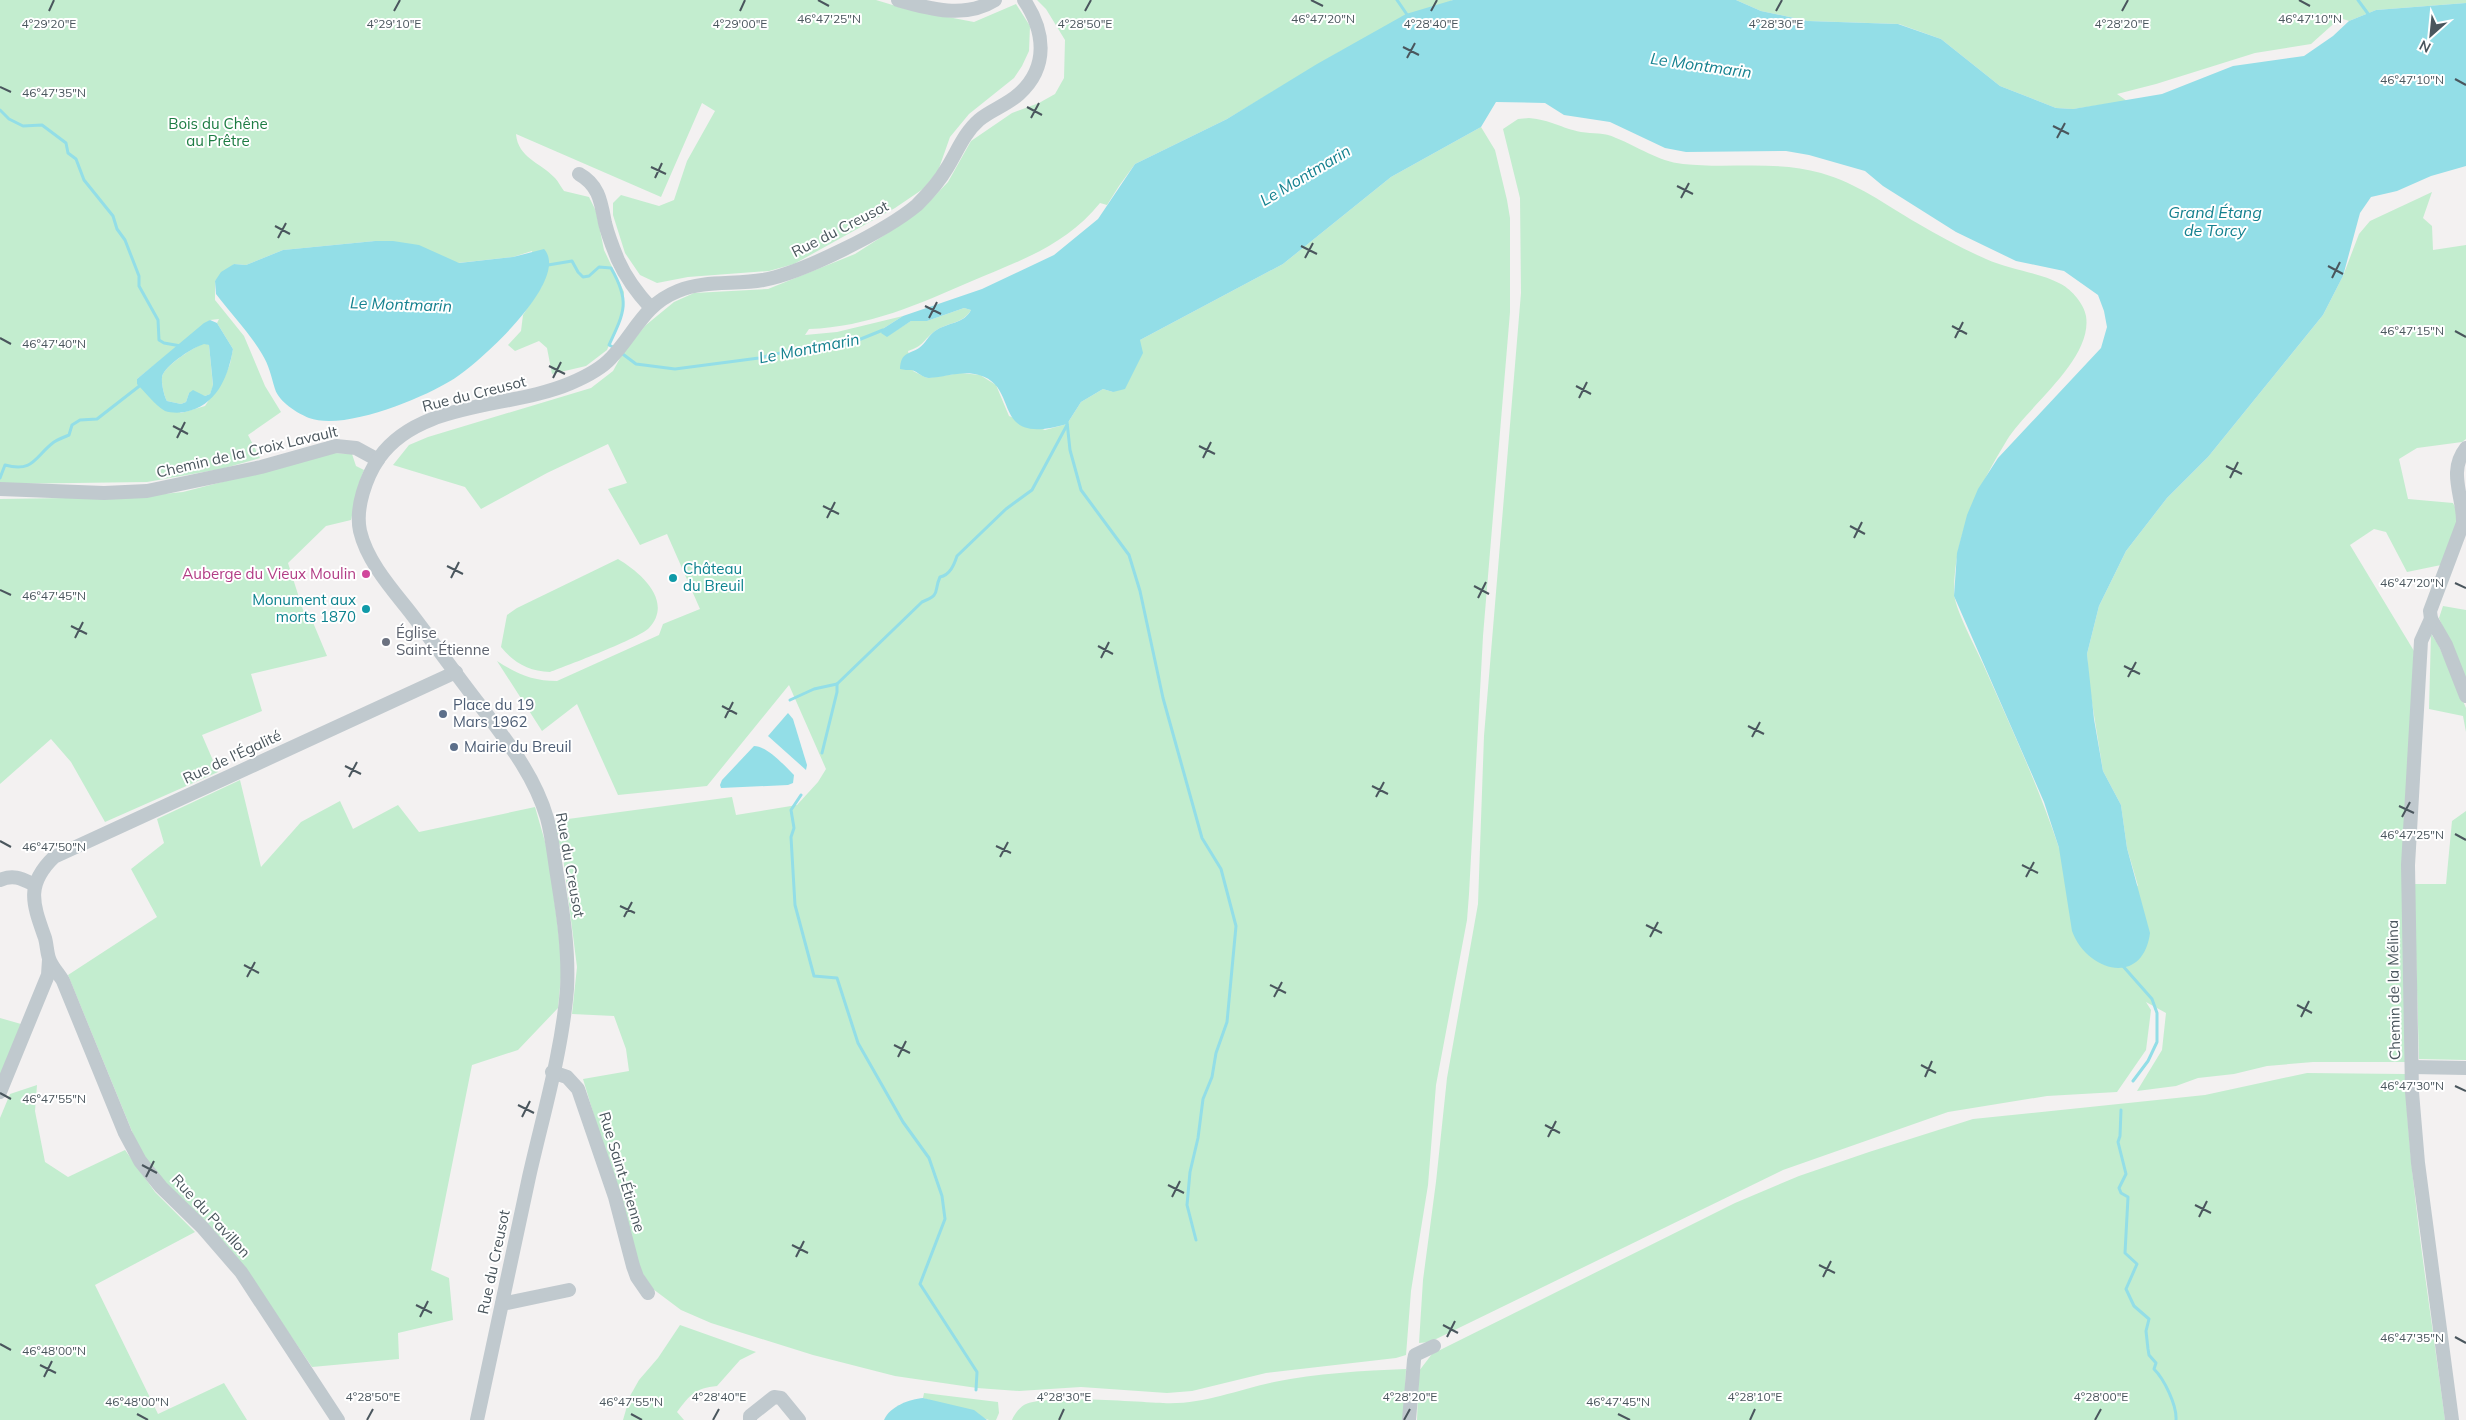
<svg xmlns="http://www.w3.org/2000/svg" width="2466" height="1420" viewBox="0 0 2466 1420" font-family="Mulish,sans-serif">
	<rect width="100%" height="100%" fill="#f3f1f1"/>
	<g fill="#c3edcf" fill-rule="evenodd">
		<path d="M0,0h876l30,9 68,13 42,-18 14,22 -1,25 -7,15 -8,12 -45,36 -19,23 -12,34 -15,18 -28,19 -101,56 -25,7 -81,6 -31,6 -17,-8 -15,-22 -12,-38v-12l8,-8 38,11 15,-6 13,-39 28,-50 -13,-8 -41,94 -145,-63c2,24 24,28 39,44 3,3 6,9 9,13l25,6 7,14 8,39 20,42 -1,20 -16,38 -21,16 -34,8 -5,-26 -8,-7 -24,10 -7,-6 13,-14 2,-16 19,-29 -10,-35 -19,6 -55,6 -83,-22 -92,9 -37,15 -12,-1 -19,17v19l29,36 21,50 16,26 -33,23 12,23 -39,11 -74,13 -147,2zM219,319l-2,4 16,26 -3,15 -5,12 -20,30 -24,7 -44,-34 73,-59z"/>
		<path d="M1037,0h416l-112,51 -114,68 -92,45 -16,22 -12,19 -7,-2c-35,43 -79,57 -128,78 -53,23 -104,46 -163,48l-4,6 32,-3 66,-16 -19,12 3,8 24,-15h16l37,-13 7,2c-8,14 -23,12 -36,21 -12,9 -11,15 -27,20l5,20 14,7 34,-5 19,2 16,10 13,31 36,14 22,-6 14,-22 22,-13 10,3 27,-52 143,-76 108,-87 90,-50 14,23 12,50 3,18v94l-27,324 -14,258 -2,26 -31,165 -8,100 -17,106 -5,64 -10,3 -130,15 -74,18 -25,2 -86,-6 -62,4 -42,-3 -82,-12 -82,-21 -102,-32 -30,-13 -28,-21 -12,-18 -58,-192 46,-8 -3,-22 -12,-33 -42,-2 5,-47 -14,-110 -10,-36 179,-24 4,18 61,-10 21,-23 8,-13 -37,-84 -82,101 -89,9 -41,-91 -35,27 -45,-70c20,13 36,20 60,20l102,-46 4,-11 37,-15 -33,-75 -27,11 -32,-56 19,-6 -19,-39 -61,29 -66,36 -16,-22 -72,-22 16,-20 19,-8 163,-49 22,-17 11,-20 22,-26 28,-23 20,-9 74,-4 87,-35 42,-27 30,-23 21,-22 23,-41 41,-28 27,-10 16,-9 9,-16 1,-38 -19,-31z"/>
		<polygon points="1736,0 2466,0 2466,3 2376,10 2349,21 2340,18 2311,44 2255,53 2156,84 2117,94 2127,101 2073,109 2056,108 2000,86 1941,39 1899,24 1808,21 1761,11"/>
		<path d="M1529,118c22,2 32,10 52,14 12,2 23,0 35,6 23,9 41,23 67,26 45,5 94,-4 138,9 38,11 63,31 96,50 22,13 46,26 69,36 24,11 52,13 75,25 11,6 23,20 25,32 7,44 -59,91 -79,124 -29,48 -53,95 -53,152 0,16 22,56 29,72 27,61 55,121 76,184l79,38 -11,-38 -6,-43 -18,-34 -14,-87 -2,-30 12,-48 27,-55 41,-53 41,-41 115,-142 20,-39 16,-42 11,-13 62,-29 -9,26 9,8 1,24 33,-5v194l-4,3 -45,6 -18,11 9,40 45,4c11,18 -5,43 -12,62l-34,7 -21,-40 -12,-3 -24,16 64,106 -11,204 2,207h-92l-46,4 -33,8 -36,4 -22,8 -39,5 25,-41 4,-37 -20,-11 5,8 -5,40 -29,42 -70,4 -99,16 -165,58 -353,172 -11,1 4,-63 13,-98 11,-104 31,-174 6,-168 37,-443 -1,-95 -17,-69 15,-10z"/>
		<path d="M204,343l5,2 4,41 -3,8 -5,2 -16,-3 -3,9 -5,2 -14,-3c-3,-5 -7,-22 -4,-27 6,-11 30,-26 41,-31z"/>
		<polygon points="334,453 352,454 356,466 364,470 359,483 351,520 326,526 288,563 303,610 312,620 327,656 251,674 262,711 202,735 218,772 105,822 71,762 51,739 0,784 0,499 133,497 183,492"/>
		<path d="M618,559c22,13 56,42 31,69 -9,10 -83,38 -99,44 -21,-1 -36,-9 -49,-25l6,-32 10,-7z"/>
		<polygon points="2443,606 2466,610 2466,682 2439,618"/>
		<polygon points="2431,634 2438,644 2466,708 2466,732 2463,716 2429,709"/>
		<polygon points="240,780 261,867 301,822 340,801 353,829 398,805 419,832 535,807 548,852 558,929 562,967 558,1008 518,1050 472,1065 431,1270 449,1278 453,1320 398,1333 399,1359 312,1367 242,1264 150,1166 138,1146 68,975 157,917 131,869 164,843 157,819"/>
		<polygon points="2466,811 2466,1060 2419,1059 2414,884 2446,884 2452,821"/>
		<polygon points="0,1018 21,1024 0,1076"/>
		<path d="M2307,1073l98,1c5,116 25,231 40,346h-1028l2,-49 13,-17 303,-151 64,-27 70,-24 104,-33 232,-24z"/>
		<polygon points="37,1085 35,1111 45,1162 68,1177 125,1150 155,1192 195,1232 95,1285 158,1414 224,1383 247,1420 0,1420 0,1118 10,1094"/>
		<path d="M680,1325l76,27 -16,8 -23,26c-22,2 -27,9 -40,26l7,8h-61l7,-24 9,-16 19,-22z"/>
		<path d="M1406,1369l-2,51h-392c2,-5 7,-12 12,-15 19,-11 112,-3 139,-2 39,2 73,-13 111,-21 43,-9 88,-11 132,-13z"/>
		<polygon points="924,1393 998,1402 999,1413 996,1420 989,1420 923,1398"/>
	</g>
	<g fill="#93dee7" fill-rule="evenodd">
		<path d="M1453,0h283l25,11 47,10 90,3 43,15 59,47 56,22 17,1 89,-15 71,-28 71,-10 29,-20 16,-15 27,-11 90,-7v163l-35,10 -34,15 -26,6 -11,16 -17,63 -20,39 -115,142 -41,41 -41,53 -27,55 -12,48 7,65 9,52 18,34 6,43 23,85c-7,54 -63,39 -78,-2l-13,-83 -15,-46 -90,-206 3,-43 10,-38 11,-26 20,-31 103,-110 6,-21 -3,-16 -6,-16 -34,-24 -48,-10 -60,-29 -73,-46 -18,-15 -56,-16 -23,-4 -100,1 -21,-4 -55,-26 -46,-7 -19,-12 -49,-1 -15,25 -90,50 -108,87 -143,76 3,13 -18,36 -12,3 -10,-3 -22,13 -14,22c-79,23 -45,-37 -88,-49 -16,-5 -33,2 -50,3 -6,0 -11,-6 -17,-8 -4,0 -8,0 -12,-1 1,-17 8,-14 19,-21 6,-4 10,-13 16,-17 13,-9 29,-7 36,-21l-7,-2 -37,13h-16l-24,16 -6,-4 3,-5 19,-12 79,-27 72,-34 44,-36 37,-55 92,-45 90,-55 89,-50z"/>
		<path d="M375,241h18l26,4 40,18 54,-6 31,-8c28,31 -68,117 -92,131 -31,19 -108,51 -143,38 -12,-5 -30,-16 -34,-29 -4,-13 -6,-24 -13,-35 -13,-22 -31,-40 -46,-60l-1,-13 6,-9 13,-8 12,1 37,-15z"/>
		<path d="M210,320l7,3 16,26c-5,29 -17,57 -48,63 -5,1 -15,1 -20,-1 -10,-6 -20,-19 -28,-27v-5l67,-56zM204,344l5,1 4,40 -3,9 -5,2 -12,-6 -4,3 -3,9 -5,2 -14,-3c-3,-5 -7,-22 -4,-27 6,-11 29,-26 41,-30z"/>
		<polygon points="788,713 793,719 807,765 806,770 768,736"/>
		<path d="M754,746c13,0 31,20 40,29l-1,8 -5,2 -67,3 -1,-3 2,-5z"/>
		<path d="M923,1398l51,12 13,10h-103c6,-14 26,-21 39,-22z"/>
	</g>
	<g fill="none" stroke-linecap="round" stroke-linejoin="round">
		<g stroke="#93dee7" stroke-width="3">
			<polyline points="1397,0 1408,16"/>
			<polyline points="2358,0 2369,15"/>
			<polyline points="0,110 9,119 23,126 42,125 66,143 68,153 76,159 84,180 113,216 117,229 125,240 139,276 139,286 158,320 159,340 164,343 181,346"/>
			<path d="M548,265l24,-4 6,11 5,5 6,-1 10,-9 12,1c19,33 14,43 -2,77l6,3"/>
			<polyline points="620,352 636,364 675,369 759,358 827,342 846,345 883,330"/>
			<polyline points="1067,422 1070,450 1081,490 1129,555 1140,591 1163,698 1202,838 1221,869 1236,926 1227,1022 1216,1053 1212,1077 1203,1099 1198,1138 1190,1172 1187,1205 1196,1240"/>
			<path d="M0,478l5,-13c29,8 30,-9 49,-23 5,-3 10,-5 15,-7l3,-10 8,-5 17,-1 45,-35"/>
			<polyline points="790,700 814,689 837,684"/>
			<path d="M822,753l15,-61v-8l85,-82c20,-8 11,-10 18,-25 10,-2 14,-12 17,-21l49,-47 26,-19 35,-65"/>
			<polyline points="801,795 791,810 794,828 791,837 795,905 814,976 837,978 858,1043 903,1122 929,1158 942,1196 945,1219 920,1284 977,1372 976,1390"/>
			<polyline points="2122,965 2152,999 2157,1013 2157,1042 2148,1061 2133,1081"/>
			<path d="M2121,1110l-1,26 -2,6 8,32 -7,14 2,5 7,4 -3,56 12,11 -11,25 8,17 15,13 -3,12 2,18 1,6 7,8 -2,6c10,10 23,36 22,51"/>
		</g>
		<g stroke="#c0c9ce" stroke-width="14">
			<path d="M898,0c32,9 67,19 97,0"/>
			<path d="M579,174c20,11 22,28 26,49 3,12 8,25 13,37 8,18 19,33 33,48"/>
			<path d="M2466,448c-19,24 -2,49 -3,75l-33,88 1,8 15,26 20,51"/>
			<polyline points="0,489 104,493 147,491 261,467 336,446 356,448 378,460"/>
			<polyline points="2431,619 2421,641 2408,865 2412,1092 2418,1163 2452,1420"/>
			<path d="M0,880c14,-6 22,-1 35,5"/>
			<polyline points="2412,1067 2466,1068"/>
			<polyline points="552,1072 567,1077 578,1089 615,1197 633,1266 637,1277 648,1293"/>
			<polyline points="0,1092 48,975 49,960"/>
			<polyline points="502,1304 569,1290"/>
			<path d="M338,1420l-97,-148 -39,-45 -41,-40 -21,-26 -15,-28 -62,-152c-4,-7 -10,-13 -13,-20 -3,-6 -3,-16 -5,-23 -12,-34 -20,-53 9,-81l402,-185"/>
			<path d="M477,1420c17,-81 35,-162 52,-243 14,-62 33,-125 38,-188 2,-39 -4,-76 -10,-114 -3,-19 -5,-39 -10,-57 -13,-44 -41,-78 -68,-114 -24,-31 -46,-62 -69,-92 -19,-24 -43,-51 -50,-81 -5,-23 6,-54 19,-73 41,-58 132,-49 192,-75 14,-6 30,-14 40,-25 24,-25 32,-53 67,-67 26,-11 57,-6 85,-11 39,-7 123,-49 154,-75 11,-11 22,-23 30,-37 10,-16 17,-35 32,-48 12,-10 28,-15 40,-26 30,-27 26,-63 5,-94"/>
			<polyline points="750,1420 750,1416 774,1397 781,1398 799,1420"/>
			<polyline points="1409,1420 1414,1360 1415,1355 1434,1346"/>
		</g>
	</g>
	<path fill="none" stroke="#4a565d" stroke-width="2" d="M818,0l11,6M1311,0l12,6M2299,0l11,6M49,11l5,-11M394,11l6,-11M740,11l5,-11M1085,11l6,-11M1431,11l6,-11M1776,11l6,-11M2122,11l6,-11M1403,47l16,8M1407,58l8,-15M2455,79l11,6M0,87l11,5M1027,107l15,8M1031,118l8,-15M2053,126l16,8M2057,138l8,-15M651,167l15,7M655,178l7,-15M1677,186l16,8M1681,198l8,-15M275,226l15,8M278,238l8,-15M1301,246l16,8M1305,258l8,-15M2328,266l15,8M2332,278l8,-16M925,306l16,8M929,318l8,-16M1952,326l15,8M2455,331l11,6M0,338l11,6M1955,338l8,-16M549,366l16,8M553,378l8,-16M1576,386l15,8M1579,398l8,-16M173,426l15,8M177,438l8,-16M1199,446l16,8M1203,458l8,-16M2226,466l16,8M2230,478l8,-16M823,506l16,8M827,518l8,-16M1850,526l15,8M1854,538l8,-16M447,566l16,8M451,578l8,-16M2455,583l11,5M1474,586l15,8M0,590l11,5M1478,598l8,-16M71,626l16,8M75,638l8,-16M1098,646l15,8M1101,658l8,-16M2124,666l16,8M2128,677l8,-15M722,706l15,8M725,718l8,-16M1748,726l16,8M1752,737l8,-15M345,766l16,8M349,777l8,-15M1372,786l16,8M1376,797l8,-15M2399,806l15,7M2402,817l8,-15M2455,834l11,6M0,841l11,6M996,846l15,7M1000,857l8,-15M2022,865l16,8M2026,877l8,-15M620,906l15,7M624,917l8,-15M1646,925l16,8M1650,937l8,-15M244,965l15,8M247,977l8,-15M1270,985l16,8M1274,997l8,-15M2297,1005l15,8M2301,1017l8,-16M894,1045l16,8M898,1057l8,-16M1921,1065l15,8M1925,1077l7,-16M2455,1086l11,5M0,1093l11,6M518,1105l16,8M522,1117l8,-16M1545,1125l15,8M1548,1137l8,-16M142,1165l15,8M146,1177l8,-16M1168,1185l16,8M1172,1197l8,-16M2195,1205l16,8M2199,1217l8,-16M792,1245l16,8M796,1257l8,-16M1819,1265l16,8M1823,1277l8,-16M416,1305l16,8M420,1317l8,-16M1443,1325l15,8M1447,1337l8,-16M2455,1337l11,6M0,1344l11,6M40,1365l16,8M44,1377l8,-16M137,1414l11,6M631,1414l11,6M1618,1414l12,6M367,1420l6,-11M713,1420l6,-11M1059,1420l5,-11M1404,1420l6,-11M1750,1420l5,-11M2095,1420l6,-11"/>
	<circle fill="#d1479c" stroke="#fff" stroke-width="2" cx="366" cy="574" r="5"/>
	<g fill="#0f9aa8" stroke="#fff" stroke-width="2">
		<circle cx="673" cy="578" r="5"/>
		<circle cx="366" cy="609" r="5"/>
	</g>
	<circle fill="#6b7280" stroke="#fff" stroke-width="2" cx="386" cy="642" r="5"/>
	<g fill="#5c6f8a" stroke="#fff" stroke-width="2">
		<circle cx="443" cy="714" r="5"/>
		<circle cx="454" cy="747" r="5"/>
	</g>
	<g text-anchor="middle" stroke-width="4" stroke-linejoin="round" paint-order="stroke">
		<g font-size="15" fill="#1d7c43" stroke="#fff">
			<text x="218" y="129">Bois du Chêne<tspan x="218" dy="17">au Prêtre</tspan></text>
		</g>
		<g font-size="15" fill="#4a565d" stroke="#fff">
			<text transform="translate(840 229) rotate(-27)" y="5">Rue du Creusot</text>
			<text transform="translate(474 394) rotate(-14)" y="5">Rue du Creusot</text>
			<text transform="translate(247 452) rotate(-13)" y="5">Chemin de la Croix Lavault</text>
			<text transform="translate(232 757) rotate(-25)" y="5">Rue de l'Égalité</text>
			<text transform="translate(570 865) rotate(80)" y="5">Rue du Creusot</text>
			<text transform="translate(2394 990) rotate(-91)" y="5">Chemin de la Mélina</text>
			<text transform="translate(622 1172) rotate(73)" y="5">Rue Saint-Étienne</text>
			<text transform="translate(211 1216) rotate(47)" y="5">Rue du Pavillon</text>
			<text transform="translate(494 1262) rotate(-78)" y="5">Rue du Creusot</text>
		</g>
		<g font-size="15" fill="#0d838f" stroke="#fff" text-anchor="start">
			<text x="683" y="574">Château<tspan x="683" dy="17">du Breuil</tspan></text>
			<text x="356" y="605" text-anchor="end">Monument aux<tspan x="356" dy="17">morts 1870</tspan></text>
		</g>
		<g font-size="15" fill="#b23c85" stroke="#fff" text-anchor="end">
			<text x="356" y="579">Auberge du Vieux Moulin</text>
		</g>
		<g font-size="15" fill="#5b616d" stroke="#fff" text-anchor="start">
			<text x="396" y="638">Église<tspan x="396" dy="17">Saint-Étienne</tspan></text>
		</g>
		<g font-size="15" fill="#4e5e75" stroke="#fff" text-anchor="start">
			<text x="453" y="710">Place du 19<tspan x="453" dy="17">Mars 1962</tspan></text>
			<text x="464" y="752">Mairie du Breuil</text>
		</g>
		<g font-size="16" font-style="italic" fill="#14818f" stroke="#fff">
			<text transform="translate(1701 65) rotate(8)" y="6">Le Montmarin</text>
			<text transform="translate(1305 175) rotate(-31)" y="6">Le Montmarin</text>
			<text x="2215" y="218">Grand Étang<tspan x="2215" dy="18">de Torcy</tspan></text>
			<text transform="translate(401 304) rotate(2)" y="6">Le Montmarin</text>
			<text transform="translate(809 348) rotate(-11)" y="6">Le Montmarin</text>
		</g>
	</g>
	<g font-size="12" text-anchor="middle" fill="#4a565d" stroke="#fff" stroke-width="4" stroke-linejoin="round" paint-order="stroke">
		<text x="829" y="23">46°47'25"N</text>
		<text x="1323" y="23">46°47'20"N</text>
		<text x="2310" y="23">46°47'10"N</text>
		<text x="49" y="28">4°29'20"E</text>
		<text x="394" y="28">4°29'10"E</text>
		<text x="740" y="28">4°29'00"E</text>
		<text x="1085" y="28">4°28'50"E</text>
		<text x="1431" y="28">4°28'40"E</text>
		<text x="1776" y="28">4°28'30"E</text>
		<text x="2122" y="28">4°28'20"E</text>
		<text x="2412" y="84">46°47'10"N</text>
		<text x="54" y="97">46°47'35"N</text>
		<text x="2412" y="335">46°47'15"N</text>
		<text x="54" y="348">46°47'40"N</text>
		<text x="2412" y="587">46°47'20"N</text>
		<text x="54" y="600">46°47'45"N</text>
		<text x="2412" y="839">46°47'25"N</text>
		<text x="54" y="851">46°47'50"N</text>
		<text x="2412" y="1090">46°47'30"N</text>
		<text x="54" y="1103">46°47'55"N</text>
		<text x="2412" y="1342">46°47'35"N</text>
		<text x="54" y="1355">46°48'00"N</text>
		<text x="373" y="1401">4°28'50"E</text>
		<text x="719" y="1401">4°28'40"E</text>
		<text x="1064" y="1401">4°28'30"E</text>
		<text x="1410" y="1401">4°28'20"E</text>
		<text x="1755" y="1401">4°28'10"E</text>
		<text x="2101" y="1401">4°28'00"E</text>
		<text x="137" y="1406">46°48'00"N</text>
		<text x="631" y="1406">46°47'55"N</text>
		<text x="1618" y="1406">46°47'45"N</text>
	</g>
	<g transform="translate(2431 35) rotate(207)" stroke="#ffffff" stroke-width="4" paint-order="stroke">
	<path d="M0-4L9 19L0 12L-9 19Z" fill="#4a565d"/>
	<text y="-8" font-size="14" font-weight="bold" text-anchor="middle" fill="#4a565d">N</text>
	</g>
</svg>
